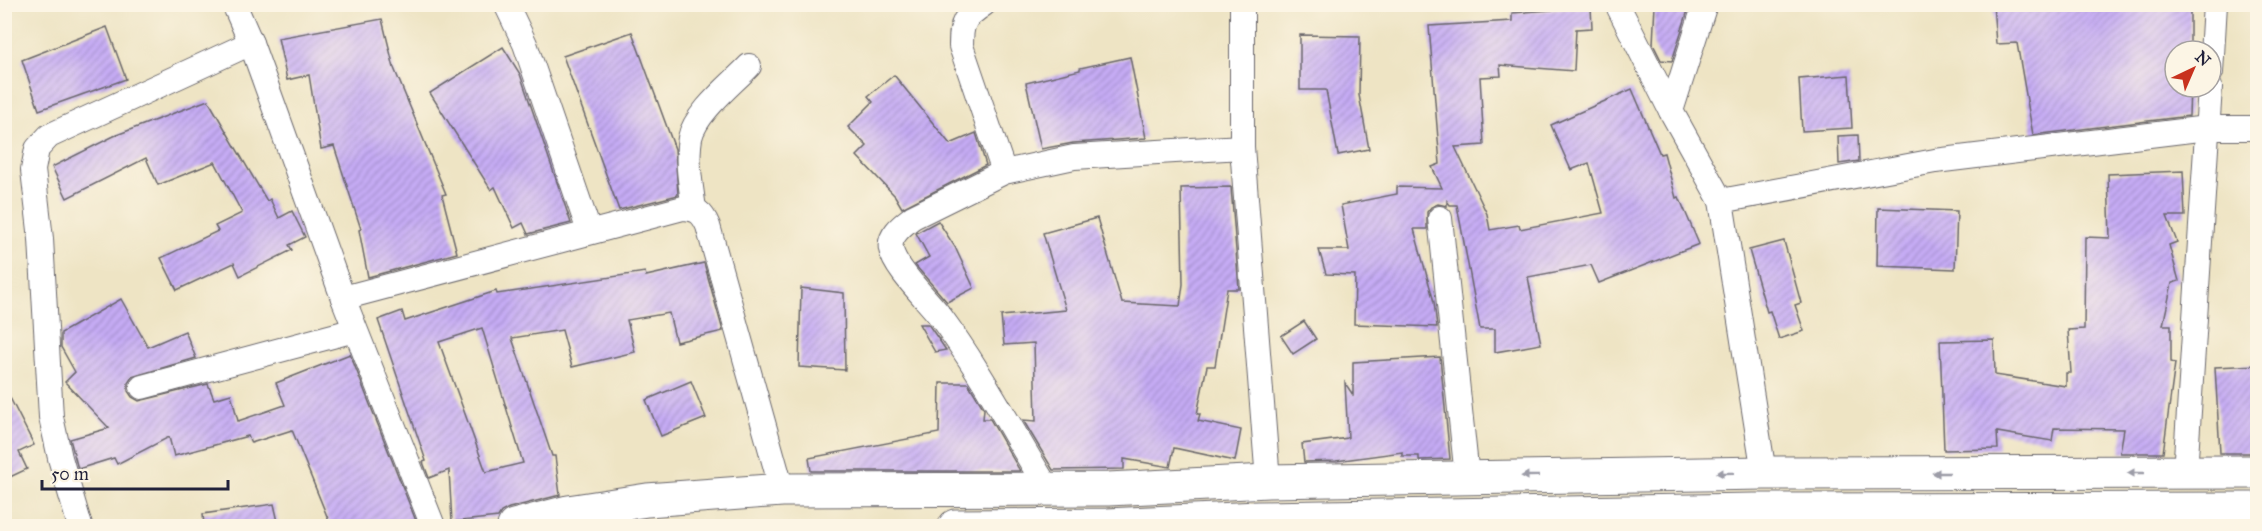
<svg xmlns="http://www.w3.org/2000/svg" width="2262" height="531" viewBox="0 0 2262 531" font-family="'IM FELL Great Primer',serif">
	<defs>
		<pattern id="building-hatch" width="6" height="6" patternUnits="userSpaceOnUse" patternTransform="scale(1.5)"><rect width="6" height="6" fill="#c6acf5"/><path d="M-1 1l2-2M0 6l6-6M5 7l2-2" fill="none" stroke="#a08cc8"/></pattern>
	</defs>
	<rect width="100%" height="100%" fill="#fcf5e5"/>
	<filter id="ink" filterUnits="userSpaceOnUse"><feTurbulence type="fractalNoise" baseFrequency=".0167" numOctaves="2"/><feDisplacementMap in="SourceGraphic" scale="12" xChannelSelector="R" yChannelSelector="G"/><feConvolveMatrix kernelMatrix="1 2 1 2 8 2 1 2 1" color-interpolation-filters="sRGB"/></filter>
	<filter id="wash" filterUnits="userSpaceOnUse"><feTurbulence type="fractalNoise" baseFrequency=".008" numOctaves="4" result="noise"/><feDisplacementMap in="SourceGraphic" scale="24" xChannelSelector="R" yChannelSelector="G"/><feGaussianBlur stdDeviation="1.35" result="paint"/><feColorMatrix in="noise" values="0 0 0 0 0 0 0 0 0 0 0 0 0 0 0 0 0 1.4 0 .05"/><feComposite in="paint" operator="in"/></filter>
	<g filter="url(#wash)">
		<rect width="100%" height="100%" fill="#eee4c4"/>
		<g id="blocks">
			<g fill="url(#building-hatch)" fill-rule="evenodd">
				<polygon points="1655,4 1690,4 1672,61 1661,60 1653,44"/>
				<polygon points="1993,4 2190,4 2190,51 2175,51 2175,87 2190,87 2189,116 2033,135 2017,43 1996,44"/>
				<polygon points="1591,7 1592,28 1576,29 1574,71 1500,65 1501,76 1480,77 1484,145 1455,147 1487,214 1490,230 1519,225 1520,229 1603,213 1589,163 1571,170 1551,125 1632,89 1660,154 1664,153 1676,198 1679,197 1699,244 1599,283 1591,265 1528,277 1541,344 1495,352 1495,329 1480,329 1457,205 1450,205 1447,201 1447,206 1438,204 1431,207 1427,212 1427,229 1414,229 1434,302 1437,327 1354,324 1355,275 1326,274 1319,250 1349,250 1341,205 1397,194 1397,187 1442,188 1432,167 1440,164 1429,26 1512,21 1512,13"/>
				<polygon points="382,19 394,68 446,194 442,195 457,253 368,277 359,230 361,229 334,146 321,149 309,75 287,80 278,38"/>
				<polygon points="107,27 126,79 39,110 22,60"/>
				<polygon points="632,32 675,149 678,195 619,210 563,56"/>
				<polygon points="1300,35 1360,36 1359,95 1369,149 1338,155 1326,90 1300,90"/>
				<polygon points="503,47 520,74 571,223 528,234 523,223 514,228 495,187 491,190 430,93"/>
				<polygon points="1130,57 1146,138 1073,143 1041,149 1026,83 1080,70 1080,68"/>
				<polygon points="894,75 950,144 976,133 986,165 902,208 895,196 857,156 867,146 848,127 873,102 868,96"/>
				<polygon points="1849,75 1852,128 1802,131 1799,79"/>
				<polygon points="208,100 267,201 270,199 279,218 292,211 305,237 289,245 292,250 240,276 234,263 177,290 161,258 218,231 215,226 242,213 215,162 158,185 146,158 67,198 52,167 114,136"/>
				<polygon points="1858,135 1859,161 1839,164 1838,136"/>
				<polygon points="2183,171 2185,216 2167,216 2177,242 2169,245 2179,281 2172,283 2163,325 2171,325 2171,362 2175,363 2163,453 2120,453 2124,429 2054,428 2052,441 1997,432 1998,449 1944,450 1940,341 1994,340 1995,375 2066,386 2066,373 2071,373 2068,330 2084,329 2085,237 2110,238 2108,174"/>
				<polygon points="1231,187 1239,289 1227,289 1215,366 1207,366 1197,414 1200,414 1198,421 1241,430 1235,461 1174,448 1170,467 1124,459 1124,469 1053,470 1023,420 1036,421 1034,343 1004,345 1001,316 1066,310 1043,233 1097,218 1122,303 1180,306 1183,284 1181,188"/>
				<polygon points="1878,208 1957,211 1955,269 1877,266"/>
				<polygon points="938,221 955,247 974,288 947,302 915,265 929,257 916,233"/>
				<polygon points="1784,241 1801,303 1795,305 1804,331 1779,339 1770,311 1767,312 1749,250"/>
				<path d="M704,263l19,68 -47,11 -7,-29 -42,7 8,32 -63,15 -10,-37 -50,8 40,118h3l5,39 -51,13 -8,4 -3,5 -46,5 -3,-52 -20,8 -6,-16 3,-1 -48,-141 24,-9 3,10 91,-30 1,3 148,-22 1,4zM482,328l41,135 -37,9 -47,-130z"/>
				<polygon points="801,288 844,293 845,370 799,367"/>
				<polygon points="121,299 148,347 185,331 196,358 132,377 128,383 128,391 132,397 139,401 208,384 214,399 231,394 238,421 285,405 276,383 350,354 418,526 331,526 292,430 251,443 248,436 174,456 169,437 117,464 114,458 78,469 70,439 109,428 65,382 75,372 61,347 61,333"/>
				<polygon points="1304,321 1316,339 1293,354 1281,336"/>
				<polygon points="919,324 928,324 946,350 935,352"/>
				<polygon points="1440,357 1450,459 1419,460 1419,456 1402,456 1402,452 1336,461 1304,462 1302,444 1348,438 1345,383 1353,395 1353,362"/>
				<polygon points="2258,365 2258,406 2256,406 2258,453 2220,453 2215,367"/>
				<polygon points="691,381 706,418 661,436 646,400"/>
				<polygon points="940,383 968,383 984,409 983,419 990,419 1020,471 811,471 809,458 939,433"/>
				<polygon points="4,386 34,445 19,452 27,469 10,477 4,467"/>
				<polygon points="274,504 279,526 204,526 203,514"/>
			</g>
		</g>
	</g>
	<g filter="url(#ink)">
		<use href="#blocks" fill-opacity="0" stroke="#69666b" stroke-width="1.5"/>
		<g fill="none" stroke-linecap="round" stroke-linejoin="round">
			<g stroke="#69666b" stroke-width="26">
				<g id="street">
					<polyline points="234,4 251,43 343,298 433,526"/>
					<polyline points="506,4 525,44 589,231"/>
					<path d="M984,4c-20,14 -23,17 -23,42l43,126"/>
					<polyline points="1242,4 1242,147 1268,481"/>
					<polyline points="1617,4 1671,111 1721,201 1764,473"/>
					<polyline points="2211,72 2215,4"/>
					<polyline points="1671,111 1705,4"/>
					<polyline points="1721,201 1935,161 2207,128 2258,128"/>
					<path d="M694,209c-3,-23 -8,-47 -4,-71 5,-25 42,-54 59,-72"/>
					<polyline points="1440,218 1467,477"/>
					<path d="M343,298l340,-90c14,1 19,4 25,18l74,264"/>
					<polyline points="142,387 355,330"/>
					<polyline points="2185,473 2210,87"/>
					<path d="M1047,488c-35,-57 -67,-118 -107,-172 -13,-17 -46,-48 -49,-67 -3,-14 13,-25 22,-32l91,-45 70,-15 168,-10"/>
					<polyline points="80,526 60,458 51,417 41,239 33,170 37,149 49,136 251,43"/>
				</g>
			</g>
			<g stroke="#69666b" stroke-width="35">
				<g id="secondary">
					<polyline points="514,526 568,512 647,500 782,490 1108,489 1268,481 1764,473 2258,472"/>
					<polyline points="955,526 1107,525 1258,518 1754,510 2258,509"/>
				</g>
			</g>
			<use href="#street" stroke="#fff" stroke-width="24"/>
			<use href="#secondary" stroke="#fff" stroke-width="33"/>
		</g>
		<defs><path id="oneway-solid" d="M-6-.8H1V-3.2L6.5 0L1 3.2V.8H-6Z" transform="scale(1.5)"/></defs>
		<g fill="#9c9ca7">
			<use href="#oneway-solid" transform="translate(1725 473) rotate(179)"/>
			<use href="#oneway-solid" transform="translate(1941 473) rotate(180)"/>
			<use href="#oneway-solid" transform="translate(2136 473) rotate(180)"/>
			<use href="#oneway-solid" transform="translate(1530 476) rotate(179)"/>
		</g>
	</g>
	<rect width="2262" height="531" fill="none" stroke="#fcf5e5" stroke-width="24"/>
	<g transform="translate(2193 69) rotate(44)"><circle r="28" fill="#fcf5e5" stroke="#a5a1a1" stroke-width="1.5"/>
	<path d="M0-4.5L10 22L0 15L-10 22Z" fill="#c8321e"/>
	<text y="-9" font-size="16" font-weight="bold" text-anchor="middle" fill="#22223b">N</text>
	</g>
	<path d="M42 480v9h186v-9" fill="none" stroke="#22223b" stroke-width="3"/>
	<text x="51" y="480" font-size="18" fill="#22223b" stroke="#fcf5e5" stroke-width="4.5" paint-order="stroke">50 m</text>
</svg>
